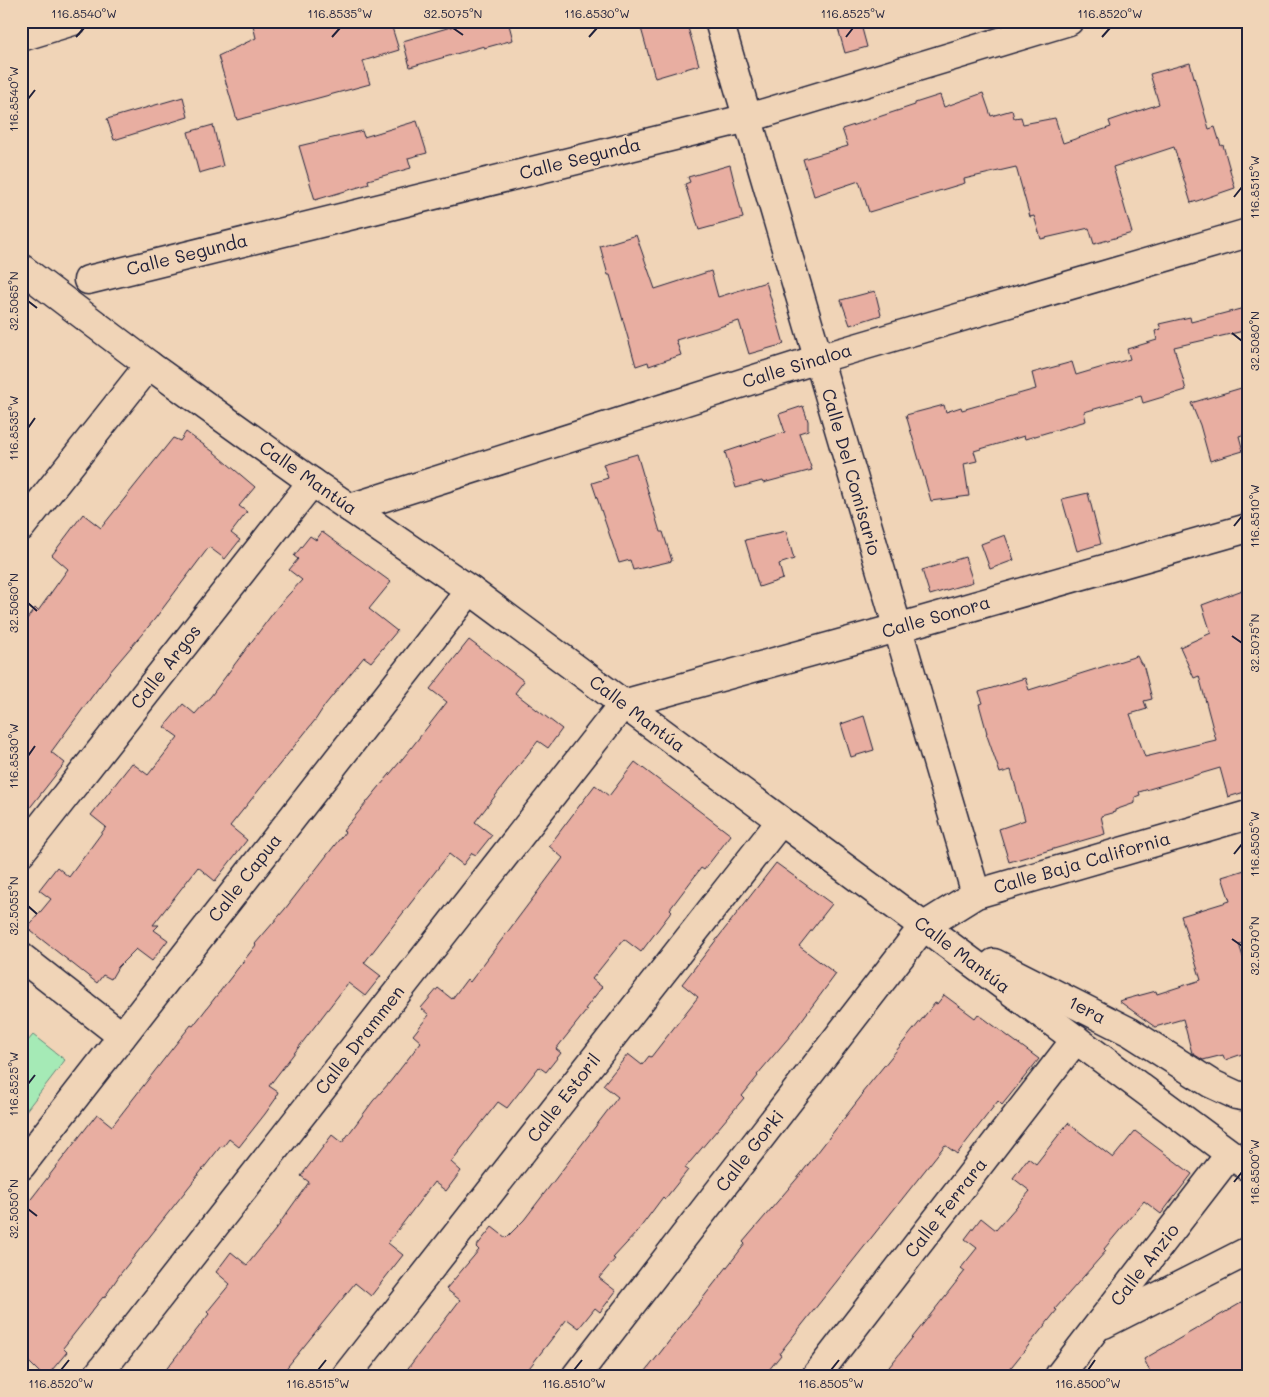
<svg xmlns="http://www.w3.org/2000/svg" width="1269" height="1397" viewBox="0 0 1269 1397" font-family="Mali,sans-serif">
	<rect width="100%" height="100%" fill="#f0d4b7"/>
	<filter id="ink" filterUnits="userSpaceOnUse"><feTurbulence type="fractalNoise" baseFrequency=".02" numOctaves="2"/><feDisplacementMap in="SourceGraphic" scale="10" xChannelSelector="R" yChannelSelector="G"/><feConvolveMatrix kernelMatrix="1 2 1 2 8 2 1 2 1" color-interpolation-filters="sRGB"/></filter>
	<g filter="url(#ink)">
		<polygon fill="#a5eab6" stroke="#648678" points="33,1035 65,1060 25,1112 21,1109 21,1049"/>
		<g fill="#e8aea1" stroke="#22223b">
			<polygon points="252,21 390,21 399,50 363,61 370,84 237,120 218,56 256,38"/>
			<polygon points="471,21 508,21 513,40 484,48 484,46 410,67 403,41"/>
			<polygon points="639,21 686,21 699,65 655,78"/>
			<polygon points="836,21 860,21 867,47 845,53"/>
			<polygon points="1190,63 1209,129 1215,127 1221,146 1223,145 1235,188 1191,203 1174,147 1113,167 1132,233 1094,244 1089,228 1041,239 1034,216 1030,217 1016,167 964,179 965,183 869,212 859,181 814,196 803,159 848,146 842,129 915,105 915,103 940,95 944,107 983,93 991,116 1012,110 1014,118 1021,117 1023,124 1055,118 1063,143 1111,127 1109,121 1159,104 1150,74"/>
			<polygon points="183,97 188,117 114,140 107,119"/>
			<polygon points="417,121 427,153 408,158 411,168 368,180 369,184 315,200 299,146 362,131 364,137"/>
			<polygon points="213,125 223,166 199,173 188,132"/>
			<polygon points="730,165 743,218 699,230 685,184 690,182 688,177"/>
			<polygon points="636,235 655,289 711,271 718,297 766,282 784,344 749,354 739,321 676,340 681,355 649,366 648,362 636,366 610,275 608,275 600,246"/>
			<polygon points="875,291 881,315 850,325 841,300"/>
			<polygon points="1248,307 1248,330 1174,347 1186,390 1143,403 1141,396 1084,412 1086,421 1025,439 1024,436 974,451 977,461 964,464 969,496 931,501 906,415 944,405 946,412 961,407 962,410 1036,389 1032,373 1072,362 1076,375 1130,359 1127,349 1157,340 1155,331 1161,329 1159,324 1190,317 1191,322"/>
			<polygon points="1248,386 1248,433 1239,436 1243,451 1210,461 1200,425 1191,403"/>
			<polygon points="803,406 808,421 808,430 799,433 812,470 763,483 762,481 736,488 725,452 785,432 779,414"/>
			<polygon points="186,432 215,453 255,487 239,506 247,512 231,533 240,540 225,559 209,547 154,620 110,672 51,752 65,763 21,819 21,627 35,608 38,611 68,569 52,555 83,514 101,528 173,438 180,441"/>
			<polygon points="637,454 660,532 663,532 672,561 633,570 630,560 619,563 592,483 608,478 603,464"/>
			<polygon points="1088,493 1101,544 1077,551 1062,499"/>
			<polygon points="786,531 794,559 779,564 783,579 759,587 745,540"/>
			<polygon points="322,532 391,582 369,609 397,631 371,662 364,657 325,705 316,719 230,826 247,840 215,881 198,867 153,925 159,925 154,930 168,940 152,961 136,949 118,967 111,979 103,975 97,983 27,928 51,899 39,890 57,867 69,877 106,827 91,815 132,763 148,775 178,737 164,727 183,704 195,714 211,696 279,605 302,580 289,570 298,559 294,556 310,536 316,540"/>
			<polygon points="1005,535 1014,560 990,569 981,544"/>
			<polygon points="965,557 973,582 930,595 922,570"/>
			<polygon points="1248,588 1248,791 1228,797 1220,768 1139,792 1140,795 1135,797 1135,803 1115,810 1115,812 1101,816 1105,834 1009,862 999,829 1025,820 1011,770 1000,773 986,733 987,733 979,704 983,703 979,692 1025,678 1029,690 1137,656 1141,664 1143,664 1152,699 1144,701 1147,709 1130,714 1145,757 1216,740 1199,676 1194,678 1180,647 1211,633 1202,605"/>
			<polygon points="469,640 524,681 515,693 562,729 548,748 538,741 475,822 492,835 476,855 472,853 463,865 449,854 364,963 381,976 365,996 348,983 269,1086 278,1092 276,1096 277,1097 265,1114 239,1147 229,1139 223,1147 221,1146 121,1273 104,1298 103,1297 63,1348 67,1352 47,1376 43,1376 21,1354 21,1212 97,1114 112,1126 175,1045 191,1025 193,1026 256,945 255,944 285,909 345,832 343,831 408,752 447,702 430,689"/>
			<polygon points="864,716 874,750 851,757 841,724"/>
			<polygon points="635,762 731,835 704,870 701,868 670,909 672,911 641,952 624,939 592,979 602,987 585,1009 587,1010 556,1049 561,1053 546,1072 539,1067 507,1108 498,1102 451,1162 461,1171 446,1191 434,1182 388,1243 403,1255 371,1296 355,1283 280,1376 161,1376 209,1314 207,1312 230,1284 216,1272 231,1252 247,1265 280,1224 279,1224 309,1182 301,1176 332,1135 342,1143 373,1101 390,1082 421,1042 413,1035 429,1015 421,1008 438,988 452,999 467,979 470,982 563,858 549,846 595,785 609,796"/>
			<polygon points="776,863 832,904 799,946 836,974 790,1036 757,1075 758,1076 742,1096 744,1098 685,1168 688,1170 665,1199 663,1197 637,1232 613,1258 615,1259 599,1278 616,1291 600,1312 595,1308 579,1328 567,1319 523,1376 402,1376 460,1300 446,1289 479,1250 476,1247 492,1227 506,1238 524,1220 618,1097 603,1085 628,1054 642,1065 649,1056 651,1057 698,997 682,984"/>
			<polygon points="1248,869 1248,942 1239,944 1248,973 1248,1052 1225,1060 1223,1055 1203,1060 1192,1053 1183,1019 1155,1027 1119,1001 1156,991 1157,994 1201,980 1181,916 1230,901 1222,877"/>
			<polygon points="944,995 975,1018 978,1014 1039,1059 1002,1105 998,1101 957,1154 945,1145 779,1354 781,1355 764,1376 642,1376 745,1244 743,1242 800,1175 863,1094 862,1093 935,1003 937,1004"/>
			<polygon points="1068,1123 1113,1158 1135,1131 1192,1174 1161,1214 1144,1201 1104,1249 1106,1251 1055,1309 1057,1310 1004,1376 882,1376 965,1271 961,1268 977,1248 965,1239 981,1218 996,1230 1030,1191 1013,1178 1028,1158 1036,1164"/>
			<polygon points="1248,1299 1248,1376 1152,1376 1144,1359"/>
		</g>
		<g fill="none" stroke-linecap="round" stroke-linejoin="round">
			<g stroke="#22223b" stroke-width="31">
				<g id="minor">
					<polyline points="719,21 976,894"/>
					<polyline points="21,37 73,21"/>
					<polyline points="88,280 748,118 1069,21"/>
					<polyline points="350,508 818,359 1248,233"/>
					<polyline points="21,527 149,365"/>
					<polyline points="21,852 312,482"/>
					<polyline points="21,957 122,1036"/>
					<polyline points="21,1166 470,590"/>
					<polyline points="1104,1324 1248,1251"/>
					<polyline points="97,1376 623,704 897,628 1248,528"/>
					<polyline points="346,1376 781,821"/>
					<polyline points="576,1376 923,927 976,894 1248,815"/>
					<polyline points="816,1376 1076,1039"/>
					<polyline points="1059,1376 1230,1154"/>
				</g>
			</g>
			<g stroke="#22223b" stroke-width="31">
				<g id="tertiary">
					<polyline points="21,268 149,365 312,482 470,590 1248,1167"/>
					<polyline points="994,963 1130,1032 1210,1083 1236,1095 1248,1097"/>
				</g>
			</g>
			<use href="#minor" stroke="#f0d4b7" stroke-width="28"/>
			<use href="#tertiary" stroke="#f0d4b7" stroke-width="28"/>
		</g>
	</g>
	<path fill="none" stroke="#22223b" stroke-width="2" d="M453,28l10,7M76,37l8,-9M332,37l8,-9M589,37l8,-9M846,37l7,-9M1102,37l8,-9M28,99l7,-9M1234,197l8,-10M28,301l9,7M1232,333l10,8M28,428l7,-10M1234,526l8,-10M28,603l9,8M1232,636l10,7M28,756l7,-10M1234,854l8,-10M28,906l9,8M1232,939l10,7M28,1084l7,-9M1234,1182l8,-10M28,1209l9,7M61,1370l8,-10M318,1370l8,-10M574,1370l8,-10M831,1370l8,-10M1088,1370l7,-10"/>
	<g text-anchor="middle" stroke-width="5" stroke-linejoin="round" paint-order="stroke">
		<g font-size="18" fill="#22223b" stroke="#f0d4b7">
			<text transform="translate(580 159) rotate(-14)" y="6">Calle Segunda</text>
			<text transform="translate(187 255) rotate(-14)" y="6">Calle Segunda</text>
			<text transform="translate(797 366) rotate(-17)" y="6">Calle Sinaloa</text>
			<text transform="translate(851 472) rotate(74)" y="6">Calle Del Comisario</text>
			<text transform="translate(308 478) rotate(35)" y="6">Calle Mantúa</text>
			<text transform="translate(936 617) rotate(-16)" y="6">Calle Sonora</text>
			<text transform="translate(166 667) rotate(-52)" y="6">Calle Argos</text>
			<text transform="translate(637 714) rotate(37)" y="6">Calle Mantúa</text>
			<text transform="translate(1082 863) rotate(-16)" y="6">Calle Baja California</text>
			<text transform="translate(245 878) rotate(-52)" y="6">Calle Capua</text>
			<text transform="translate(962 955) rotate(37)" y="6">Calle Mantúa</text>
			<text transform="translate(1087 1010) rotate(27)" y="6">1era</text>
			<text transform="translate(360 1040) rotate(-52)" y="6">Calle Drammen</text>
			<text transform="translate(564 1098) rotate(-52)" y="6">Calle Estoril</text>
			<text transform="translate(750 1151) rotate(-52)" y="6">Calle Gorki</text>
			<text transform="translate(946 1208) rotate(-52)" y="6">Calle Ferrara</text>
			<text transform="translate(1145 1265) rotate(-52)" y="6">Calle Anzio</text>
		</g>
	</g>
	<rect width="1269" height="1397" fill="none" stroke="#f0d4b7" stroke-width="55"/>
	<rect x="28" y="28" width="1214" height="1342" fill="none" stroke="#22223b" stroke-width="2"/>
	<g font-size="12" text-anchor="middle" fill="#22223b">
		<text x="84" y="18">116.8540°W</text>
		<text x="340" y="18">116.8535°W</text>
		<text x="453" y="18">32.5075°N</text>
		<text x="597" y="18">116.8530°W</text>
		<text x="853" y="18">116.8525°W</text>
		<text x="1110" y="18">116.8520°W</text>
		<text transform="translate(14 99) rotate(-90)" y="4">116.8540°W</text>
		<text transform="translate(1255 187) rotate(-90)" y="4">116.8515°W</text>
		<text transform="translate(14 301) rotate(-90)" y="4">32.5065°N</text>
		<text transform="translate(1255 341) rotate(-90)" y="4">32.5080°N</text>
		<text transform="translate(14 428) rotate(-90)" y="4">116.8535°W</text>
		<text transform="translate(1255 516) rotate(-90)" y="4">116.8510°W</text>
		<text transform="translate(14 603) rotate(-90)" y="4">32.5060°N</text>
		<text transform="translate(1255 643) rotate(-90)" y="4">32.5075°N</text>
		<text transform="translate(14 756) rotate(-90)" y="4">116.8530°W</text>
		<text transform="translate(1255 844) rotate(-90)" y="4">116.8505°W</text>
		<text transform="translate(14 906) rotate(-90)" y="4">32.5055°N</text>
		<text transform="translate(1255 946) rotate(-90)" y="4">32.5070°N</text>
		<text transform="translate(14 1084) rotate(-90)" y="4">116.8525°W</text>
		<text transform="translate(1255 1172) rotate(-90)" y="4">116.8500°W</text>
		<text transform="translate(14 1209) rotate(-90)" y="4">32.5050°N</text>
		<text x="61" y="1388">116.8520°W</text>
		<text x="318" y="1388">116.8515°W</text>
		<text x="574" y="1388">116.8510°W</text>
		<text x="831" y="1388">116.8505°W</text>
		<text x="1088" y="1388">116.8500°W</text>
	</g>
</svg>
